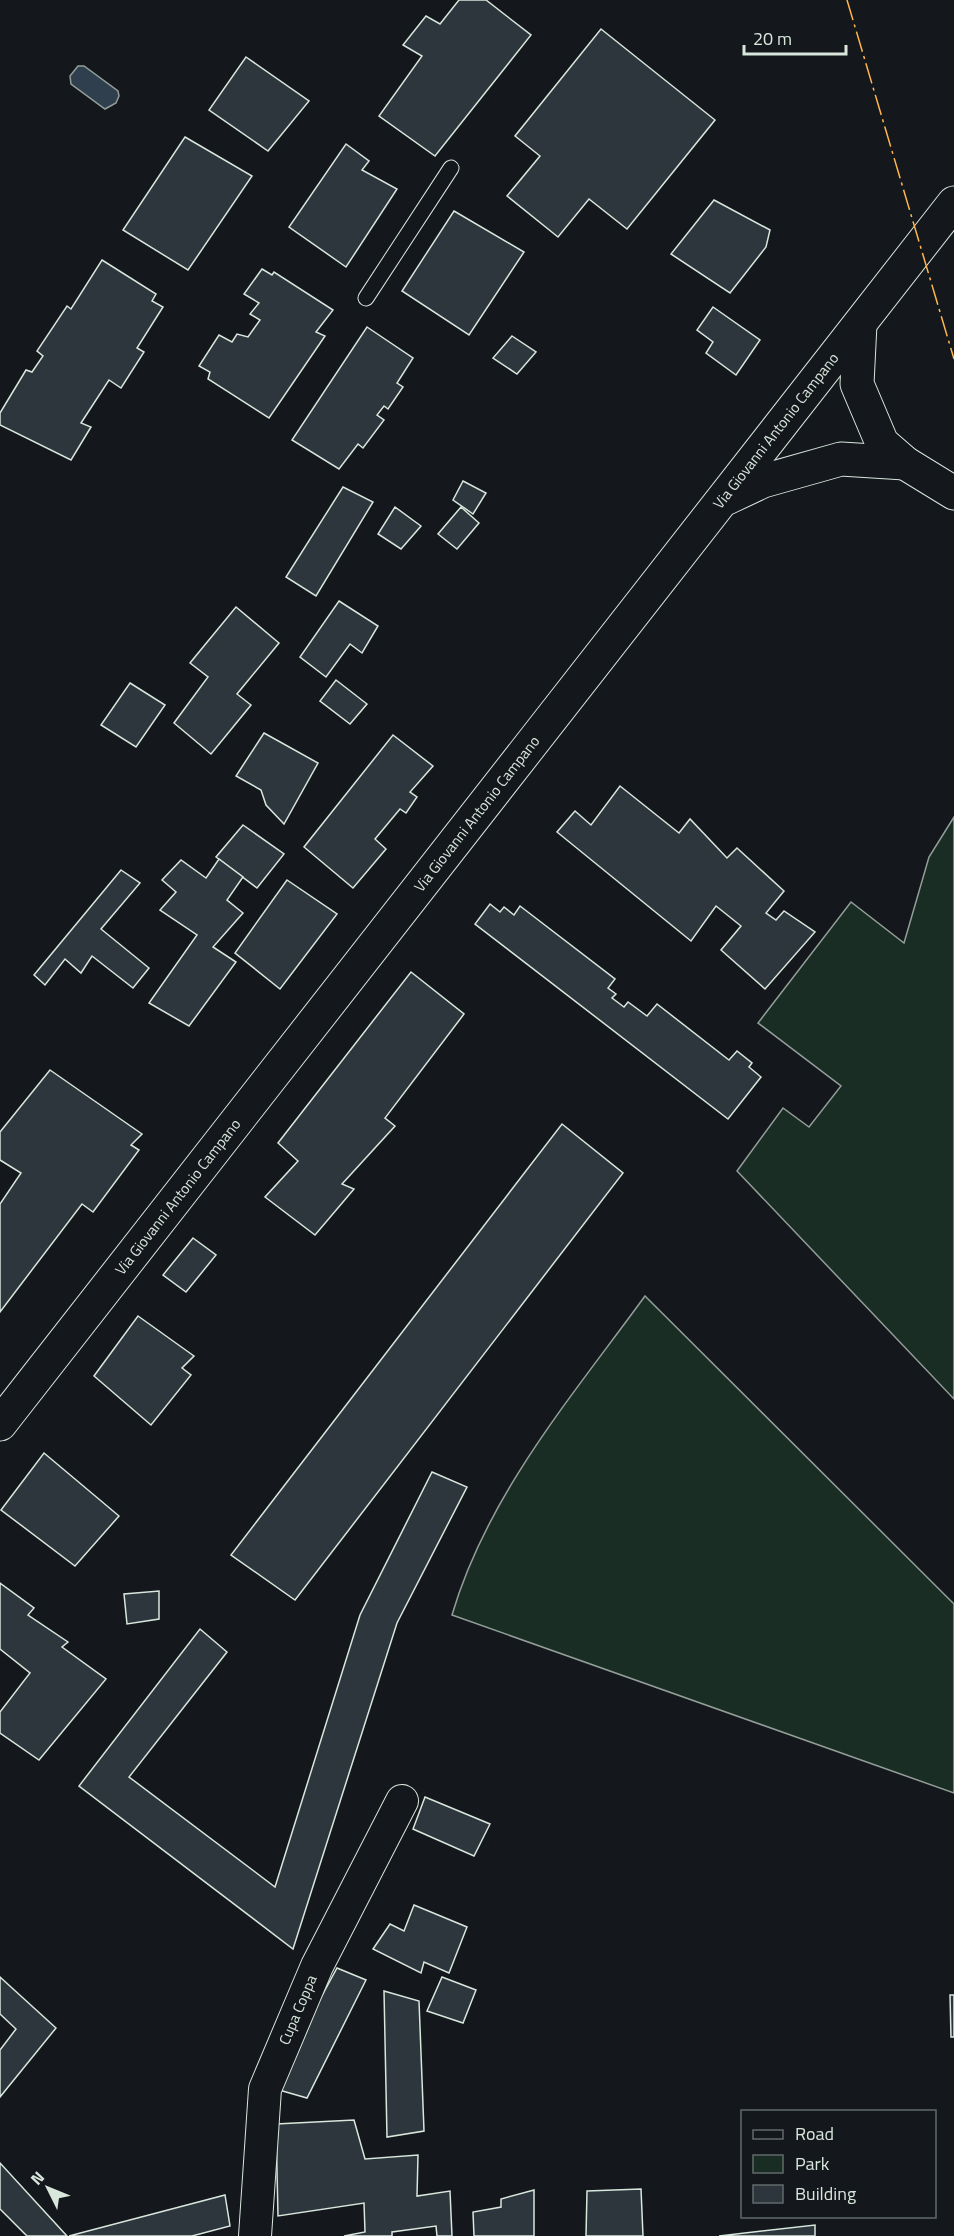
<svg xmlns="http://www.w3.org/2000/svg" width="954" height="2236" viewBox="0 0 954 2236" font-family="'Titillium Web',sans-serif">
	<rect width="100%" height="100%" fill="#14181c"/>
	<g fill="#1a2d24" stroke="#939e99" stroke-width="1.5">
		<polygon points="954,817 954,1399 737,1171 783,1108 809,1127 841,1086 758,1023 851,902 904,943 929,857"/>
		<path d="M645,1296l309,308v189l-502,-178c35,-120 121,-220 193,-319z"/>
	</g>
	<polygon fill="#2f3f4d" stroke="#939e99" stroke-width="1.5" points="78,66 84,66 118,91 119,96 116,103 105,109 71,84 70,76"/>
	<g fill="#2c363c" stroke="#d8e6dc" stroke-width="1.5">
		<polygon points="459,0 486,0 531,35 435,156 379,116 422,56 403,45 426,16 440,24"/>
		<polygon points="601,29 715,120 627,229 589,199 558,237 507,196 540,156 515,136"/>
		<polygon points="246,57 309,101 268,151 209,110"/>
		<polygon points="185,137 252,176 188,270 123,230"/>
		<polygon points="346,144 369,161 362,170 397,189 346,267 289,227"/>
		<polygon points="714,200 770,230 766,247 730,293 671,254"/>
		<polygon points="454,211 524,252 469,335 402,291"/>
		<polygon points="102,260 156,294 152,301 163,307 137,348 144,352 121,388 109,380 81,423 91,427 71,460 0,425 0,413 26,370 32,372 43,356 37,351 67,306 71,309"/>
		<polygon points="262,269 272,275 274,272 333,310 316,332 325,336 269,418 208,379 210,372 199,366 219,335 232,342 237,334 248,337 260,320 250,314 259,303 244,294"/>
		<polygon points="713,307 760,340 736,375 706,353 713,342 697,330"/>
		<polygon points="367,327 413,358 397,383 403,387 388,409 384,406 377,415 384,420 363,448 358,444 339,469 292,440"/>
		<polygon points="512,336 536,352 517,374 493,358"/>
		<polygon points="463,481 486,493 473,514 453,500"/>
		<polygon points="343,487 373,502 316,596 286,577"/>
		<polygon points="395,507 421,526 401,549 378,534"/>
		<polygon points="461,507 479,523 457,549 438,534"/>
		<polygon points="339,601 378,626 362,653 350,644 326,677 300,657"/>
		<polygon points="236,607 279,643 237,694 251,705 211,754 174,723 208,677 190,663"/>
		<polygon points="336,680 367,704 350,724 320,701"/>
		<polygon points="130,683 165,705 136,747 101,725"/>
		<polygon points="264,733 318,763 284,824 266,805 261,790 236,776"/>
		<polygon points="393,735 433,766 410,792 417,797 406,813 400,809 375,839 386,849 353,888 304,847"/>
		<polygon points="620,786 679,833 690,819 727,858 737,848 784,891 766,913 776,920 784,911 815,932 765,989 721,950 741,926 716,906 691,941 557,832 575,811 591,825"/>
		<polygon points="243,825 284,854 257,888 216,857"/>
		<polygon points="219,859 243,877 227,900 243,913 213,947 236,962 189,1026 149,1003 197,935 160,910 176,892 162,880 181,860 206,878"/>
		<polygon points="121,870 140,883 101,929 149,968 133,988 92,956 81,973 65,959 45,985 34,975"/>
		<polygon points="287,880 337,914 280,989 235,953"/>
		<polygon points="490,904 500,912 504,907 514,915 520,906 615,979 608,988 616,994 612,998 624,1007 628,1002 647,1016 657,1004 729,1060 737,1051 752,1063 749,1067 761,1077 728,1119 475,924"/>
		<polygon points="411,972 464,1014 385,1118 395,1126 342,1184 354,1189 315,1235 265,1197 298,1161 278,1143"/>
		<polygon points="50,1070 142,1134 131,1145 139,1150 93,1212 82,1204 0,1312 0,1204 21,1173 0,1160 0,1132"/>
		<polygon points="562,1124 623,1173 295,1600 231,1555"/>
		<polygon points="193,1238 216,1255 186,1292 163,1275"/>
		<polygon points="138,1316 194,1356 182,1368 191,1375 151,1425 94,1376"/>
		<polygon points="44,1453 119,1516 75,1566 1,1510"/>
		<polygon points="432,1472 467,1487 397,1623 293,1949 79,1786 200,1629 227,1652 129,1777 275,1887 360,1615"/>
		<polygon points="0,1583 34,1608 28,1615 68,1642 62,1647 106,1679 39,1760 0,1733 0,1712 30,1673 0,1649"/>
		<polygon points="159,1591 159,1619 127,1624 124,1594"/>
		<polygon points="425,1797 490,1824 474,1856 413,1829"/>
		<polygon points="414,1905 467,1927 449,1973 424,1962 421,1973 373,1949 390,1924 404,1931"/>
		<polygon points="337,1968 366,1980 307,2098 279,2090 300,2036"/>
		<polygon points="0,1977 56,2028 0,2097 0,2050 16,2029 0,2014"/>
		<polygon points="442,1977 476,1990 463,2023 427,2011"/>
		<polygon points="384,1991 419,2001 424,2131 387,2137"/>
		<polygon points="950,1995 954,1995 954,2037 951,2037"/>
		<polygon points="354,2120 365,2159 418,2155 417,2196 450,2191 452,2236 437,2236 436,2226 392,2232 392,2236 344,2236 365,2232 364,2203 278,2216 276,2124"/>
		<polygon points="0,2163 67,2236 27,2236 0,2209"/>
		<polygon points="641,2189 643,2236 586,2236 587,2191"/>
		<polygon points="534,2190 534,2236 474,2236 473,2212 501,2207 501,2199"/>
		<polygon points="225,2195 230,2226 192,2236 69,2236"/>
		<polygon points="815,2225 815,2236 719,2236"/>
	</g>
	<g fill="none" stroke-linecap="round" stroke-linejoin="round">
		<g stroke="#d8e6dc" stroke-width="17">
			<polyline id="lane" points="366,298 451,168"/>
		</g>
		<g stroke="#d8e6dc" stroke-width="34">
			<polyline id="street" points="255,2236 265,2089 317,1966 402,1801"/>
		</g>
		<g stroke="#d8e6dc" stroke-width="35">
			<g id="secondary">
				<polyline points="860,324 857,384 882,443 905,463 954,493"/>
				<polyline points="727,498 763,481 841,459 905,463"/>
				<polyline points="0,1424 954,203"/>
			</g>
		</g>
		<use href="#lane" stroke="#14181c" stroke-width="15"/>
		<use href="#street" stroke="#14181c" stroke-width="32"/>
		<use href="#secondary" stroke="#14181c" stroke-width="33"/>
		<polyline stroke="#ffb74d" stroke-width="1.5" stroke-dasharray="21 4.5 3 4.5" stroke-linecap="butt" points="847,0 954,359"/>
	</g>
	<g text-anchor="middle" stroke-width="4.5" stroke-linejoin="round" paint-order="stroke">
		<g font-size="15" fill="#d8e6dc" stroke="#14181c">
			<text transform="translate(776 431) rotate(-52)" y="5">Via Giovanni Antonio Campano</text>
			<text transform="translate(477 814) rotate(-52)" y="5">Via Giovanni Antonio Campano</text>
			<text transform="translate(178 1197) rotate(-52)" y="5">Via Giovanni Antonio Campano</text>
			<text transform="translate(298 2010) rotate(-67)" y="5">Cupa Coppa</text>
		</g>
	</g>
	<rect x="741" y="2110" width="195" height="108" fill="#14181c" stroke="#626a69" stroke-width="1.5"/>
	<rect x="753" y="2130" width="30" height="9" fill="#14181c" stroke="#626a69" stroke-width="1.5"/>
	<text x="795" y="2140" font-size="18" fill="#d8e6dc">Road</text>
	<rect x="753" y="2155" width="30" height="18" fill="#1a2d24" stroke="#626a69" stroke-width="1.5"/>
	<text x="795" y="2170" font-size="18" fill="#d8e6dc">Park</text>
	<rect x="753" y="2185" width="30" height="18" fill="#2c363c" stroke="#626a69" stroke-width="1.5"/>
	<text x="795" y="2200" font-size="18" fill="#d8e6dc">Building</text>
	<g transform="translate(48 2188) rotate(313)" stroke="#14181c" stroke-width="4.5" paint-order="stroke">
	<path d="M0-4.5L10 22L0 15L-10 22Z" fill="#d8e6dc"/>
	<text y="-9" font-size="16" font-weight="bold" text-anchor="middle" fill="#d8e6dc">N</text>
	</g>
	<path d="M744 45v9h102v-9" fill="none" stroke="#d8e6dc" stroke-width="3"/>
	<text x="753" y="45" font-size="18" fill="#d8e6dc" stroke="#14181c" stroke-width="4.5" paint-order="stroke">20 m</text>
</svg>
